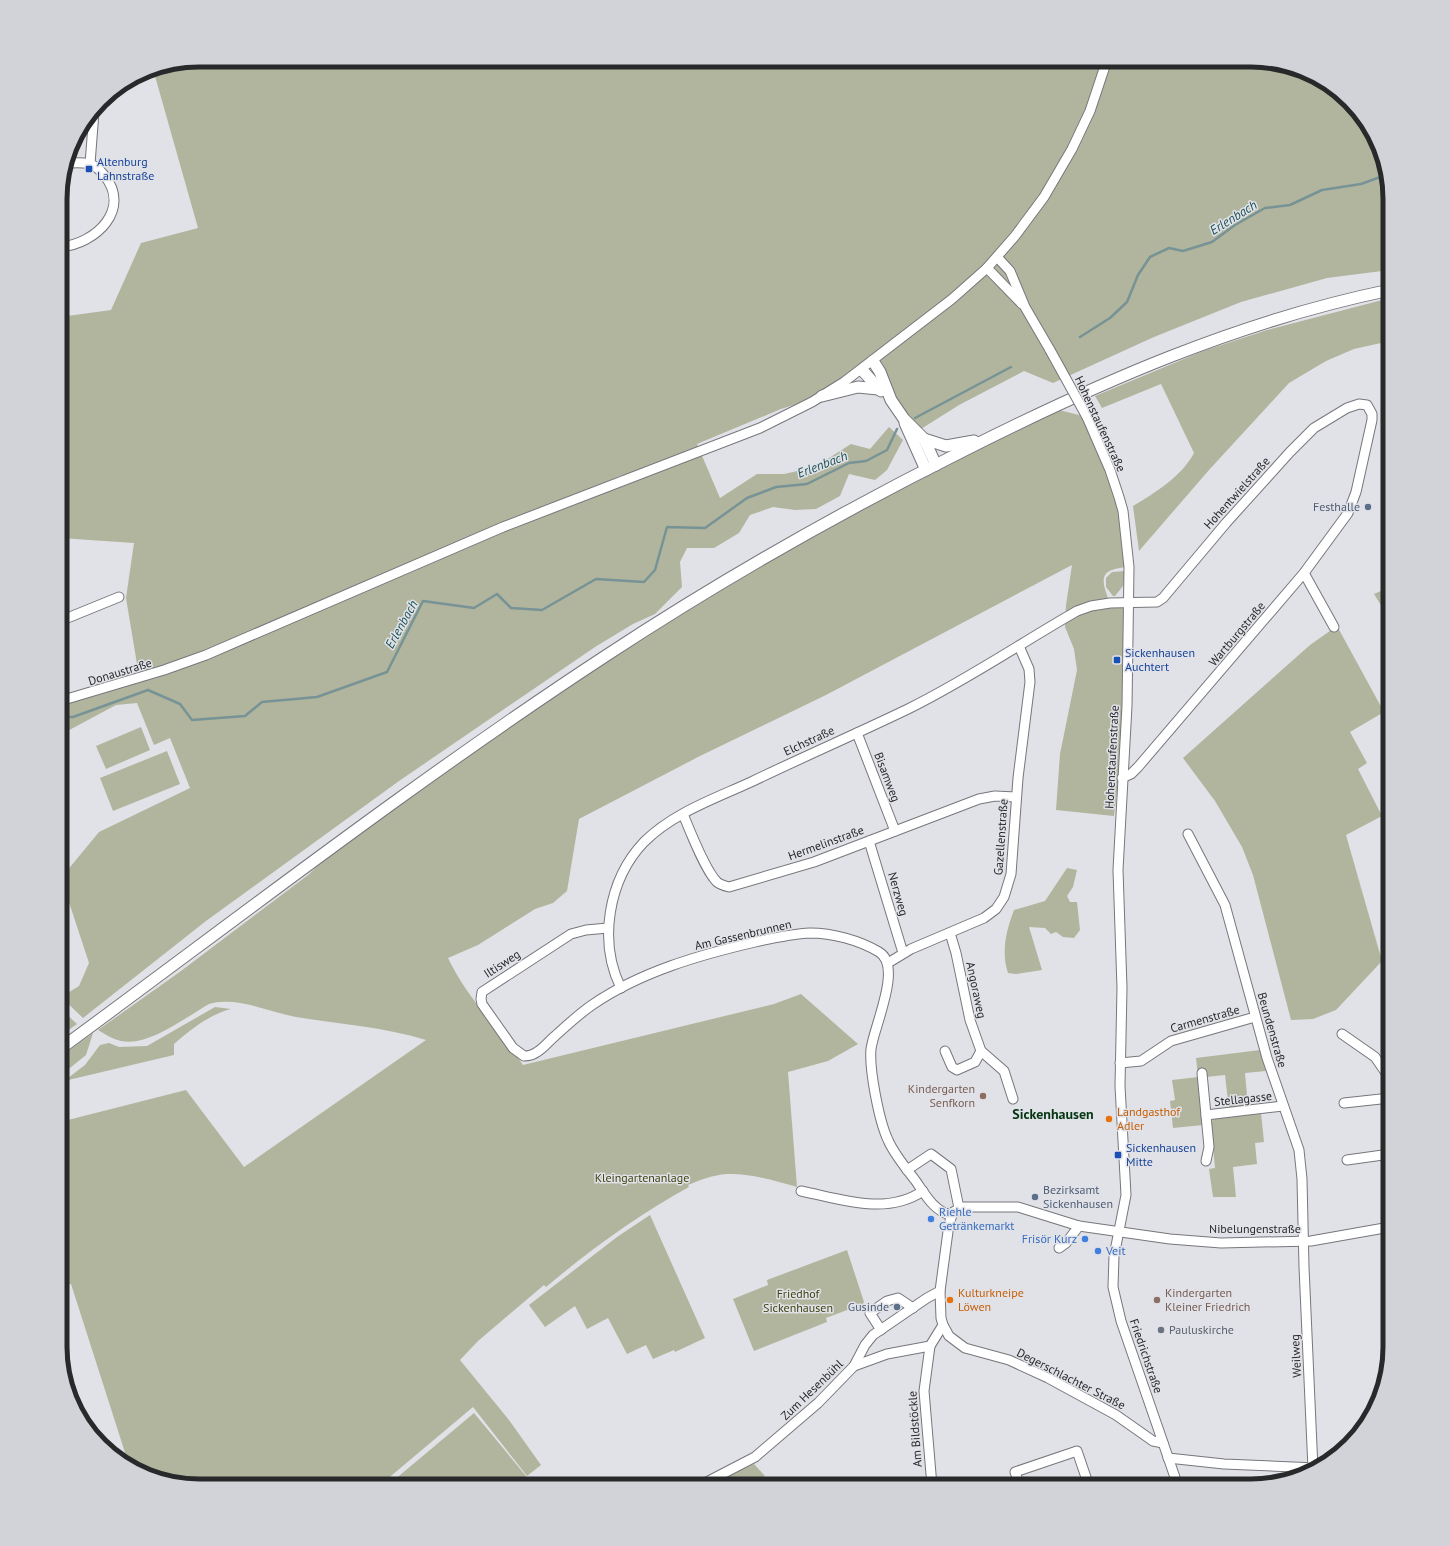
<svg xmlns="http://www.w3.org/2000/svg" width="1450" height="1546" viewBox="0 0 1450 1546" font-family="'PT Sans',sans-serif">
	<rect width="100%" height="100%" fill="#e1e2e8"/>
	<g fill="#b1b59d" fill-rule="evenodd">
		<path d="M199,60h1061l53,14 48,40 22,40 7,44v72l-63,8 -86,24 -87,35 -101,46 -29,-12 -65,34 -46,29 -40,-73 -51,35 -41,13 -84,35 23,54 37,-24h27l31,-7 36,-23 19,5 19,-22 14,13 -16,30 -12,10 -26,-6 -9,22 -24,13 -21,1 -22,-3 -23,8 -11,18 -25,15h-27l-7,14 2,25 -27,27 -22,10 -38,23 -196,134 -193,140 -123,97 -22,-21 18,-11 10,-23 -28,-85 38,-46 91,-44 -20,-50 -16,7 -17,-42 -21,2 -56,30v-30l80,-23 -14,-84 8,-55 -74,-5v-221l51,-7 30,-67 57,-15 -45,-159zM622,475l4,7 -93,37 -61,19z"/>
		<path d="M1390,298v60l-9,-15 -27,6 -28,12 -37,22 -80,87 -70,81 -6,-45c22,-13 49,-30 61,-53l-33,-69 -59,24 -7,-12 108,-45 64,-21z"/>
		<path d="M1051,408l36,9 28,66 14,84c-30,2 -29,11 -19,36l18,-1 -1,104 -13,110 -58,-6 4,-56 17,-84 -3,-21 -9,-22 1,-22 6,-40 -246,130 -126,61 -121,63 -12,72 -14,12 -18,6 -57,36 -30,13c19,40 51,71 75,107l251,-61 27,-10 57,50 -30,17 -40,11 9,115c-22,-6 -47,-14 -70,-13 -14,1 -27,6 -39,11l1,2c-51,28 -99,63 -143,100l-2,-2 -66,56 -18,19 49,60 32,45 -14,11 -54,-69 -94,79h-181l-61,-14 -8,-7 -58,-181 -11,3v-165l126,-32 58,77 182,-127c-42,-13 -87,-16 -130,-23 -27,-5 -60,-21 -87,-13 -23,13 -61,43 -88,37 -8,-2 -15,-6 -23,-11l83,-59 127,-96 50,-47 353,-238z"/>
		<polygon points="1125,571 1123,586 1115,596 1113,596 1106,587 1106,578 1112,572"/>
		<polygon points="1390,587 1390,604 1382,607 1374,594"/>
		<polygon points="1337,626 1384,712 1350,732 1367,763 1358,769 1382,816 1346,835 1382,961 1336,1010 1313,1019 1291,1020 1253,875 1242,847 1215,801 1183,758 1310,645"/>
		<polygon points="141,727 150,750 106,769 96,746"/>
		<polygon points="167,751 180,784 113,811 100,778"/>
		<path d="M1067,868l10,2 -4,17 -6,9 3,6h7l3,28 -6,8 -11,-1 -7,-5 -5,2 -6,-6 -16,-1 13,43 -26,4 -8,-1c-7,-21 -2,-42 6,-63l31,-9z"/>
		<path d="M215,1007l16,2c-21,5 -41,21 -57,35v11l-110,26 21,-16 15,-20 9,-2 10,4 28,-1z"/>
		<polygon points="60,1008 77,1024 60,1036"/>
		<polygon points="93,1033 86,1055 60,1076 60,1057"/>
		<polygon points="1260,1050 1266,1071 1245,1073 1248,1107 1229,1109 1225,1075 1206,1077 1198,1072 1203,1125 1173,1128 1170,1101 1175,1100 1172,1080 1198,1077 1196,1058"/>
		<polygon points="1261,1113 1264,1142 1255,1143 1257,1164 1233,1167 1236,1197 1213,1197 1209,1169 1215,1168 1211,1122 1215,1118"/>
		<polygon points="650,1215 705,1338 675,1352 674,1350 653,1359 646,1345 627,1354 608,1318 587,1329 575,1306 545,1327 529,1305 617,1237"/>
		<polygon points="847,1250 864,1302 863,1304 826,1318 827,1322 754,1351 733,1299 768,1285 767,1280"/>
		<polygon points="474,1413 526,1476 515,1486 387,1486"/>
		<polygon points="754,1464 765,1476 743,1486 706,1486"/>
	</g>
	<g fill="none" stroke-linecap="round" stroke-linejoin="round">
		<g stroke="#779396" stroke-width="2.5">
			<polyline points="1080,337 1110,318 1127,302 1138,275 1150,257 1169,248 1183,251 1212,242 1235,225 1265,208 1290,205 1322,190 1361,184 1386,175"/>
			<polyline points="915,418 1011,367"/>
			<polyline points="60,717 73,717 148,690 180,704 192,720 245,716 262,702 317,697 387,672 423,601 474,608 497,594 511,608 542,610 596,579 644,582 655,570 667,527 705,528 747,498 776,487 807,484 849,463 866,461 887,450 897,429"/>
		</g>
		<g stroke="#76777c" stroke-width="11">
			<g id="minor">
				<polyline points="90,164 94,112"/>
				<path d="M60,247c36,-3 72,-38 44,-72 -4,-5 -9,-10 -15,-11 -7,-2 -15,-1 -22,-1"/>
				<polyline points="997,257 1010,271 1025,307 1050,350"/>
				<polyline points="987,268 1022,304"/>
				<polyline points="1087,417 1110,470 1119,497 1123,511 1129,567 1127,706 1118,870 1122,988 1120,1086 1126,1195 1114,1256 1113,1287 1121,1321 1178,1486"/>
				<polyline points="1304,573 1334,627"/>
				<polyline points="60,621 119,597"/>
				<polyline points="60,701 164,670 206,655 503,527 760,428 812,402 844,382 952,299 987,268 1015,236 1044,197 1072,149 1090,111 1107,60"/>
				<polyline points="857,733 895,831"/>
				<path d="M683,814c7,17 22,56 34,68 4,3 8,4 12,5l85,-25 165,-63 16,-3 21,1"/>
				<polyline points="1188,834 1225,905 1267,1058 1299,1150 1302,1179 1304,1267 1313,1469"/>
				<polyline points="869,841 903,953"/>
				<path d="M608,928l-22,2 -15,4 -89,58 -1,7 1,5 31,44 11,8c5,0 9,-1 13,-4 7,-4 12,-11 18,-16 12,-11 24,-22 37,-31 48,-33 107,-50 163,-63 18,-4 36,-8 55,-9 22,0 49,7 69,19 24,14 -5,74 -8,97 -2,20 8,72 17,91 6,14 17,27 27,40 10,14 18,30 35,35"/>
				<polyline points="950,933 956,953 970,1020 981,1051 1004,1071 1013,1099"/>
				<polyline points="888,963 911,949 984,918 996,909 1004,897 1011,874 1018,778 1030,682 1029,669 1019,646"/>
				<path d="M621,988c-23,-46 -13,-108 23,-146 29,-29 70,-43 107,-60 52,-25 105,-48 157,-73 59,-29 113,-66 169,-98l14,-5 19,-3 47,-1 6,-4 63,-75 64,-71 24,-24 33,-20 12,-4 8,1 5,9v6l-16,72 -8,21 -44,60 -166,194 -7,7 -9,4"/>
				<polyline points="1342,1034 1375,1057 1386,1073 1390,1082"/>
				<polyline points="945,1051 952,1067 957,1070 975,1062 981,1051"/>
				<polyline points="1120,1063 1141,1061 1171,1041 1255,1017"/>
				<polyline points="1202,1073 1209,1147 1206,1161"/>
				<polyline points="1344,1103 1390,1098"/>
				<polyline points="1206,1115 1283,1106"/>
				<polyline points="1347,1160 1390,1154"/>
				<polyline points="907,1170 931,1154 951,1169 959,1208"/>
				<path d="M801,1191c39,8 85,25 122,0"/>
				<polyline points="1059,1248 1066,1243 1079,1226"/>
				<polyline points="881,1330 870,1313 887,1301 898,1298 913,1308"/>
				<polyline points="930,1346 924,1391 932,1486"/>
				<polyline points="854,1366 865,1345 873,1335 927,1298 940,1291"/>
				<polyline points="1163,1443 1153,1441 1116,1415 1048,1378 1009,1360 965,1348 949,1336 943,1325 941,1318 940,1291 949,1224 953,1212 963,1207 1018,1207 1079,1226 1170,1239 1221,1243 1311,1241 1390,1227"/>
				<polyline points="1168,1458 1224,1464 1317,1468"/>
				<polyline points="699,1486 755,1457 818,1403 854,1366 887,1354 930,1346 943,1325"/>
				<polyline points="1020,1486 1015,1472 1077,1451 1089,1486"/>
			</g>
		</g>
		<g stroke="#76777c" stroke-width="13">
			<g id="major">
				<polyline points="873,361 880,372 891,400 904,419 924,439 936,465"/>
				<polyline points="862,370 881,391"/>
				<polyline points="822,396 858,387 878,389"/>
				<polyline points="905,423 926,470"/>
				<polyline points="924,439 946,446 974,441"/>
				<path d="M60,1049c181,-133 359,-271 547,-394 114,-75 234,-143 356,-204 137,-69 276,-130 427,-161"/>
			</g>
		</g>
		<use href="#minor" stroke="#fff" stroke-width="9"/>
		<use href="#major" stroke="#fff" stroke-width="11"/>
		<g stroke="#76777c" stroke-width="11" stroke-linecap="butt">
			<polyline id="minor-bridge" points="1050,350 1087,417"/>
		</g>
		<use href="#minor-bridge" stroke="#fff" stroke-width="9"/>
	</g>
	<g fill="#1a4fb4" stroke="#e1e2e8" stroke-width="1.5">
		<rect x="85" y="165" width="8" height="8" rx="2"/>
		<rect x="1113" y="656" width="8" height="8" rx="2"/>
		<rect x="1114" y="1151" width="8" height="8" rx="2"/>
	</g>
	<g fill="#5c6f8a" stroke="#e1e2e8" stroke-width="1.5">
		<circle cx="1368" cy="507" r="4"/>
		<circle cx="1035" cy="1197" r="4"/>
		<circle cx="897" cy="1307" r="4"/>
	</g>
	<g fill="#8d6e63" stroke="#e1e2e8" stroke-width="1.5">
		<circle cx="983" cy="1096" r="4"/>
		<circle cx="1157" cy="1300" r="4"/>
	</g>
	<g fill="#e8710a" stroke="#e1e2e8" stroke-width="1.5">
		<circle cx="1109" cy="1119" r="4"/>
		<circle cx="950" cy="1300" r="4"/>
	</g>
	<g fill="#3f7fe0" stroke="#e1e2e8" stroke-width="1.5">
		<circle cx="931" cy="1219" r="4"/>
		<circle cx="1085" cy="1239" r="4"/>
		<circle cx="1098" cy="1251" r="4"/>
	</g>
	<circle fill="#6b7280" stroke="#e1e2e8" stroke-width="1.5" cx="1161" cy="1330" r="4"/>
	<g text-anchor="middle" stroke-width="3" stroke-linejoin="round" paint-order="stroke">
		<g font-size="12" fill="#164399" stroke="#e1e2e8" text-anchor="start">
			<text x="97" y="166">Altenburg<tspan x="97" dy="14">Lahnstraße</tspan></text>
			<text x="1125" y="657">Sickenhausen<tspan x="1125" dy="14">Auchtert</tspan></text>
			<text x="1126" y="1152">Sickenhausen<tspan x="1126" dy="14">Mitte</tspan></text>
		</g>
		<g font-size="12" fill="#28292b" stroke="#e1e2e8">
			<text transform="translate(1100 424) rotate(65)" y="4">Hohenstaufenstraße</text>
			<text transform="translate(1237 493) rotate(-48)" y="4">Hohentwielstraße</text>
			<text transform="translate(1237 634) rotate(-50)" y="4">Wartburgstraße</text>
			<text transform="translate(120 672) rotate(-17)" y="4">Donaustraße</text>
			<text transform="translate(809 741) rotate(-25)" y="4">Elchstraße</text>
			<text transform="translate(1112 757) rotate(-87)" y="4">Hohenstaufenstraße</text>
			<text transform="translate(887 777) rotate(69)" y="4">Bisamweg</text>
			<text transform="translate(1001 837) rotate(-86)" y="4">Gazellenstraße</text>
			<text transform="translate(826 843) rotate(-20)" y="4">Hermelinstraße</text>
			<text transform="translate(898 894) rotate(74)" y="4">Nerzweg</text>
			<text transform="translate(743 935) rotate(-13)" y="4">Am Gassenbrunnen</text>
			<text transform="translate(502 964) rotate(-33)" y="4">Iltisweg</text>
			<text transform="translate(976 990) rotate(78)" y="4">Angoraweg</text>
			<text transform="translate(1205 1019) rotate(-16)" y="4">Carmenstraße</text>
			<text transform="translate(1272 1030) rotate(74)" y="4">Beundenstraße</text>
			<text transform="translate(1243 1099) rotate(-6)" y="4">Stellagasse</text>
			<text x="1255" y="1233">Nibelungenstraße</text>
			<text transform="translate(1146 1356) rotate(71)" y="4">Friedrichstraße</text>
			<text transform="translate(1296 1356) rotate(-93)" y="4">Weilweg</text>
			<text transform="translate(1071 1379) rotate(27)" y="4">Degerschlachter Straße</text>
			<text transform="translate(812 1390) rotate(-44)" y="4">Zum Hesenbühl</text>
			<text transform="translate(915 1429) rotate(-94)" y="4">Am Bildstöckle</text>
		</g>
		<g font-size="12" fill="#4e5e75" stroke="#e1e2e8" text-anchor="end">
			<text x="1360" y="511">Festhalle</text>
			<text x="1043" y="1194" text-anchor="start">Bezirksamt<tspan x="1043" dy="14">Sickenhausen</tspan></text>
			<text x="889" y="1311">Gusinde</text>
		</g>
		<g font-size="12" fill="#785e54" stroke="#e1e2e8" text-anchor="end">
			<text x="975" y="1093">Kindergarten<tspan x="975" dy="14">Senfkorn</tspan></text>
			<text x="1165" y="1297" text-anchor="start">Kindergarten<tspan x="1165" dy="14">Kleiner Friedrich</tspan></text>
		</g>
		<g font-size="12" fill="#c56008" stroke="#e1e2e8" text-anchor="start">
			<text x="1117" y="1116">Landgasthof<tspan x="1117" dy="14">Adler</tspan></text>
			<text x="958" y="1297">Kulturkneipe<tspan x="958" dy="14">Löwen</tspan></text>
		</g>
		<g font-size="12" fill="#3e420f" stroke="#e1e2e8">
			<text x="642" y="1182">Kleingartenanlage</text>
			<text x="798" y="1298">Friedhof<tspan x="798" dy="14">Sickenhausen</tspan></text>
		</g>
		<g font-size="12" fill="#366cbe" stroke="#e1e2e8" text-anchor="start">
			<text x="939" y="1216">Riehle<tspan x="939" dy="14">Getränkemarkt</tspan></text>
			<text x="1077" y="1243" text-anchor="end">Frisör Kurz</text>
			<text x="1106" y="1255">Veit</text>
		</g>
		<g font-size="12" fill="#5b616d" stroke="#e1e2e8" text-anchor="start">
			<text x="1169" y="1334">Pauluskirche</text>
		</g>
		<g font-size="13" font-style="italic" fill="#1a5257" stroke="#e1e2e8">
			<text transform="translate(1233 217) rotate(-32)" y="5">Erlenbach</text>
			<text transform="translate(822 464) rotate(-21)" y="5">Erlenbach</text>
			<text transform="translate(401 624) rotate(-61)" y="5">Erlenbach</text>
		</g>
		<g font-size="14" font-weight="bold" fill="#043511" stroke="#e1e2e8">
			<text x="1053" y="1119">Sickenhausen</text>
		</g>
	</g>
	<path d="M0 0H1450V1546H0ZM199 67H1251A132 132 0 0 1 1383 199V1347A132 132 0 0 1 1251 1479H199A132 132 0 0 1 67 1347V199A132 132 0 0 1 199 67Z" fill="#d2d3d9" fill-rule="evenodd"/>
	<path fill="none" stroke="#28292b" stroke-width="5" d="M199 67H1251A132 132 0 0 1 1383 199V1347A132 132 0 0 1 1251 1479H199A132 132 0 0 1 67 1347V199A132 132 0 0 1 199 67Z"/>
</svg>
